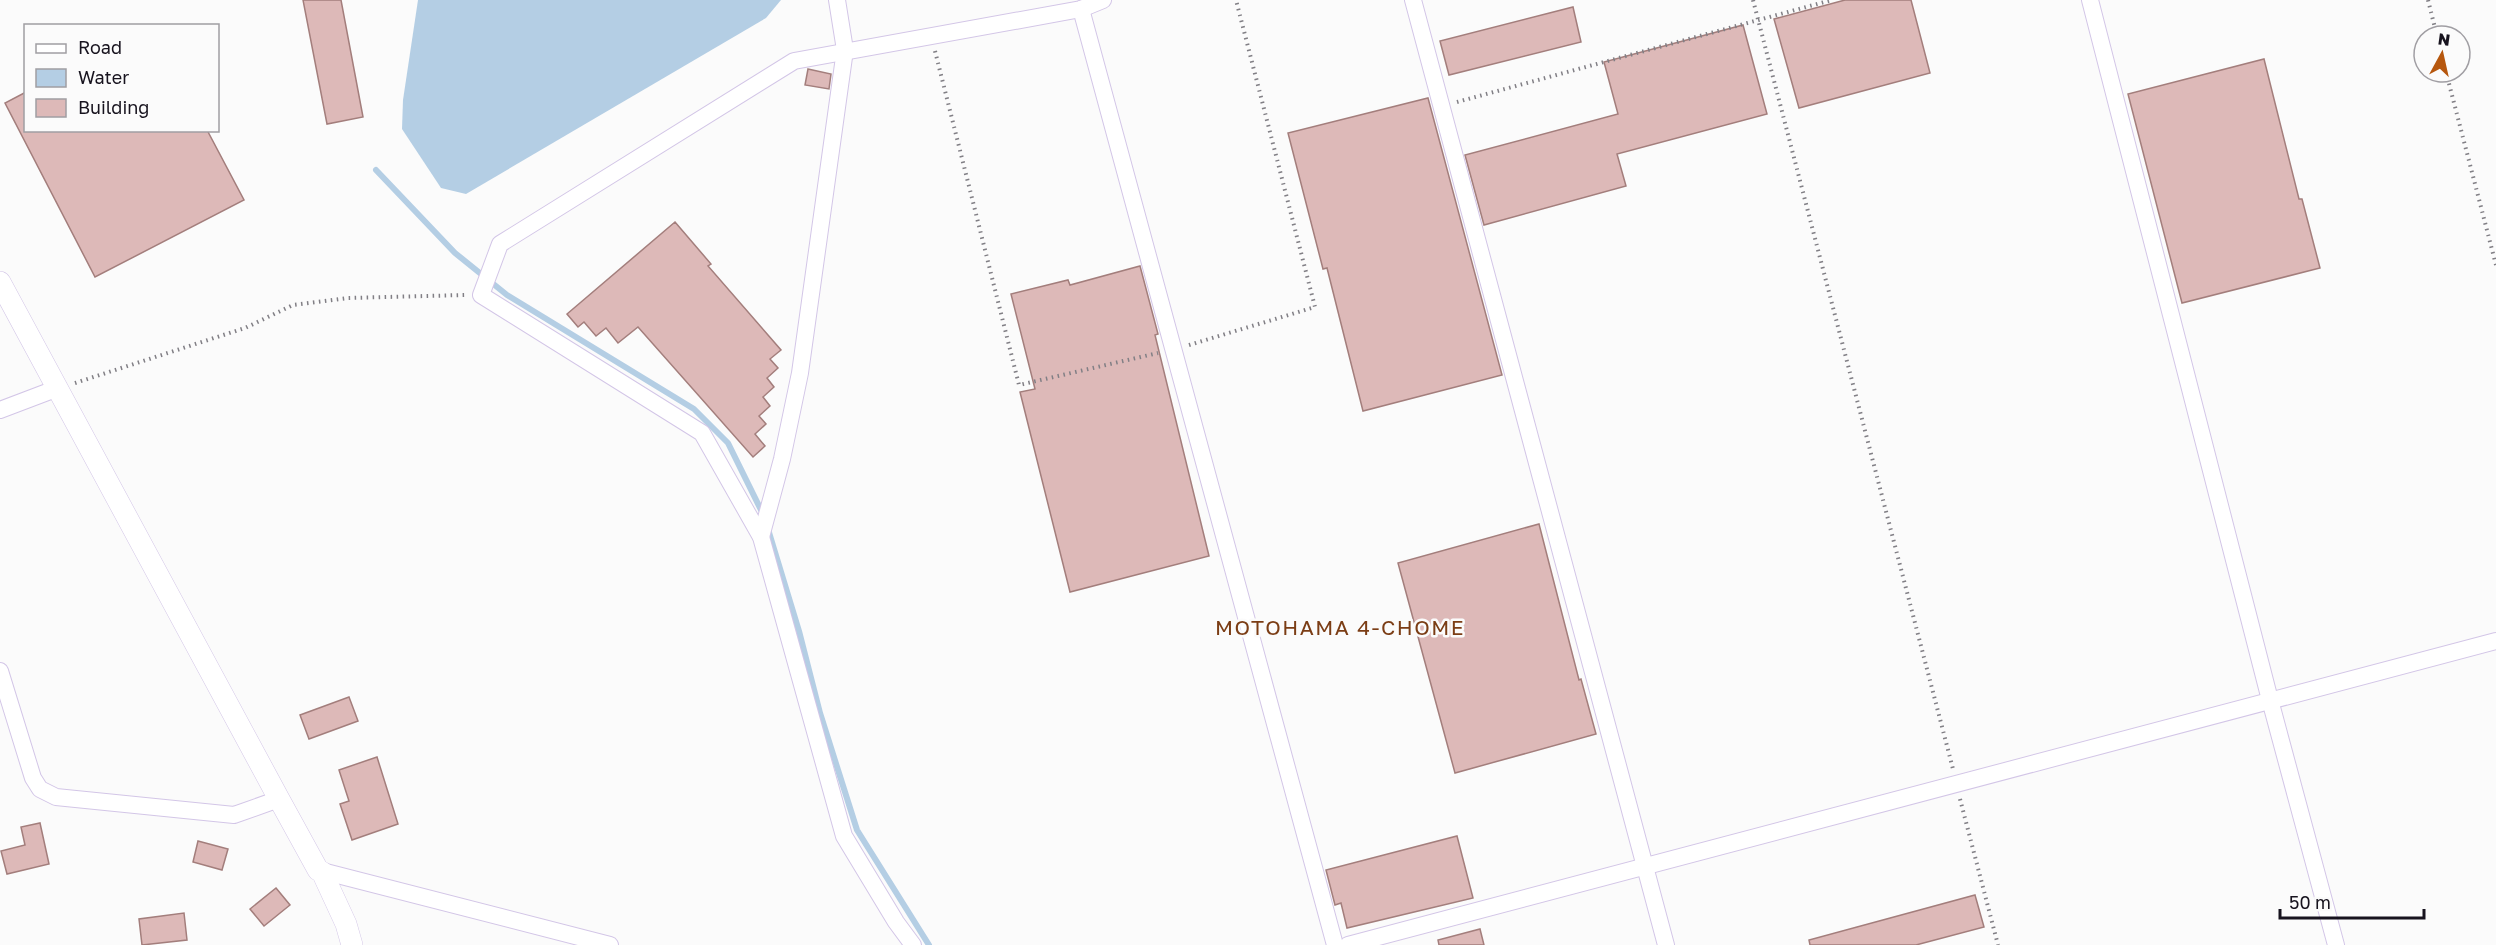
<svg xmlns="http://www.w3.org/2000/svg" width="2496" height="945" viewBox="0 0 2496 945" font-family="'Golos Text',sans-serif">
	<rect width="100%" height="100%" fill="#fbfbfb"/>
	<polygon fill="#b4cee4" points="418,0 781,0 766,18 466,194 441,188 402,129 403,100"/>
	<g fill="none" stroke-linecap="round" stroke-linejoin="round">
		<g stroke="#b4cee4" stroke-width="6">
			<polyline points="376,170 455,253 507,295 694,409 728,443 763,514"/>
			<polyline points="768,529 799,631 820,713 857,830 929,945"/>
		</g>
	</g>
	<g fill="#ddb9b8" stroke="#a37e7c" stroke-width="1.5">
		<polygon points="303,0 341,0 363,117 327,124"/>
		<polygon points="1845,0 1911,0 1930,73 1799,108 1774,19"/>
		<polygon points="1573,7 1581,42 1449,75 1440,41"/>
		<polygon points="1743,25 1767,114 1617,154 1626,186 1484,225 1465,155 1618,114 1604,62"/>
		<polygon points="2264,59 2299,199 2302,199 2320,268 2182,303 2128,94"/>
		<polygon points="808,69 831,74 829,89 805,85"/>
		<polygon points="26,92 26,130 207,130 244,200 95,277 5,103"/>
		<polygon points="1428,98 1502,375 1363,411 1327,268 1323,269 1288,133"/>
		<polygon points="675,222 711,264 708,266 781,350 770,359 778,368 767,378 774,387 763,397 770,406 759,416 766,424 755,434 765,446 753,457 638,327 618,343 606,328 596,336 584,322 578,327 567,314"/>
		<polygon points="1140,266 1158,334 1155,335 1209,556 1070,592 1020,392 1035,389 1011,294 1068,280 1070,285"/>
		<polygon points="1539,524 1579,680 1581,679 1596,734 1455,773 1398,563"/>
		<polygon points="349,697 358,721 309,739 300,715"/>
		<polygon points="377,757 398,824 352,840 340,804 349,801 339,770"/>
		<polygon points="40,823 49,864 7,874 1,851 25,845 21,827"/>
		<polygon points="1457,836 1473,898 1347,928 1341,903 1335,905 1326,870"/>
		<polygon points="198,841 228,849 222,870 193,862"/>
		<polygon points="276,888 290,905 264,926 250,909"/>
		<polygon points="1975,895 1984,927 1916,945 1810,945 1809,940"/>
		<polygon points="184,913 187,940 142,945 139,919"/>
		<polygon points="1480,929 1484,945 1439,945 1438,940"/>
	</g>
	<g fill="none" stroke-linecap="round" stroke-linejoin="round">
		<g stroke="#d3c6e7" stroke-width="18">
			<g id="minor">
				<polyline points="1413,0 1666,945"/>
				<polyline points="2090,0 2270,700 2336,945"/>
				<polyline points="1081,9 1335,945"/>
				<polyline points="0,410 58,388"/>
				<polyline points="761,537 782,459 800,373 845,50 837,0"/>
				<polyline points="0,671 33,778 40,789 56,797 234,815 279,799"/>
				<polyline points="318,870 610,945"/>
				<polyline points="913,945 896,922 844,836 761,537 702,433 481,295 500,244 794,61 1081,9 1103,0"/>
				<polyline points="1348,945 2496,641"/>
			</g>
		</g>
		<g stroke="#d3c6e7" stroke-width="22">
			<polyline id="tertiary" points="0,282 279,799 318,870 322,872 346,924 352,945"/>
		</g>
		<g stroke="#817f85" stroke-width="4" stroke-dasharray="1.5 4.5" stroke-linecap="butt">
			<polyline points="1753,0 1953,769"/>
			<polyline points="2428,0 2437,36"/>
			<polyline points="935,51 1019,385 1158,353"/>
			<polyline points="2446,72 2496,265"/>
			<polyline points="1457,102 1832,0"/>
			<polyline points="1189,345 1315,307 1236,0"/>
			<polyline points="75,383 245,328 293,305 348,298 465,295"/>
			<polyline points="1960,799 1998,945"/>
		</g>
		<use href="#minor" stroke="#fff" stroke-width="16"/>
		<use href="#tertiary" stroke="#fff" stroke-width="21"/>
	</g>
	<g text-anchor="middle" stroke-width="5" stroke-linejoin="round" paint-order="stroke">
		<g font-size="21" letter-spacing="1.5" fill="#7b3d15" stroke="#fbfbfb">
			<text x="1340" y="635">MOTOHAMA 4-CHOME</text>
		</g>
	</g>
	<rect x="24" y="24" width="195" height="108" fill="#fbfbfb" stroke="#a09ea3" stroke-width="1.5"/>
	<rect x="36" y="44" width="30" height="9" fill="#ffffff" stroke="#a09ea3" stroke-width="1.5"/>
	<text x="78" y="54" font-size="18" fill="#17131e">Road</text>
	<rect x="36" y="69" width="30" height="18" fill="#b4cee4" stroke="#a09ea3" stroke-width="1.5"/>
	<text x="78" y="84" font-size="18" fill="#17131e">Water</text>
	<rect x="36" y="99" width="30" height="18" fill="#ddb9b8" stroke="#a09ea3" stroke-width="1.5"/>
	<text x="78" y="114" font-size="18" fill="#17131e">Building</text>
	<g transform="translate(2442 54) rotate(8)"><circle r="28" fill="#fbfbfb" stroke="#a09ea3" stroke-width="1.5"/>
	<path d="M0-4.5L10 22L0 15L-10 22Z" fill="#b6570e"/>
	<text y="-9" font-size="16" font-weight="bold" text-anchor="middle" fill="#17131e">N</text>
	</g>
	<path d="M2280 909v9h144v-9" fill="none" stroke="#17131e" stroke-width="3"/>
	<text x="2289" y="909" font-size="18" fill="#17131e" stroke="#fbfbfb" stroke-width="4.5" paint-order="stroke">50 m</text>
</svg>
